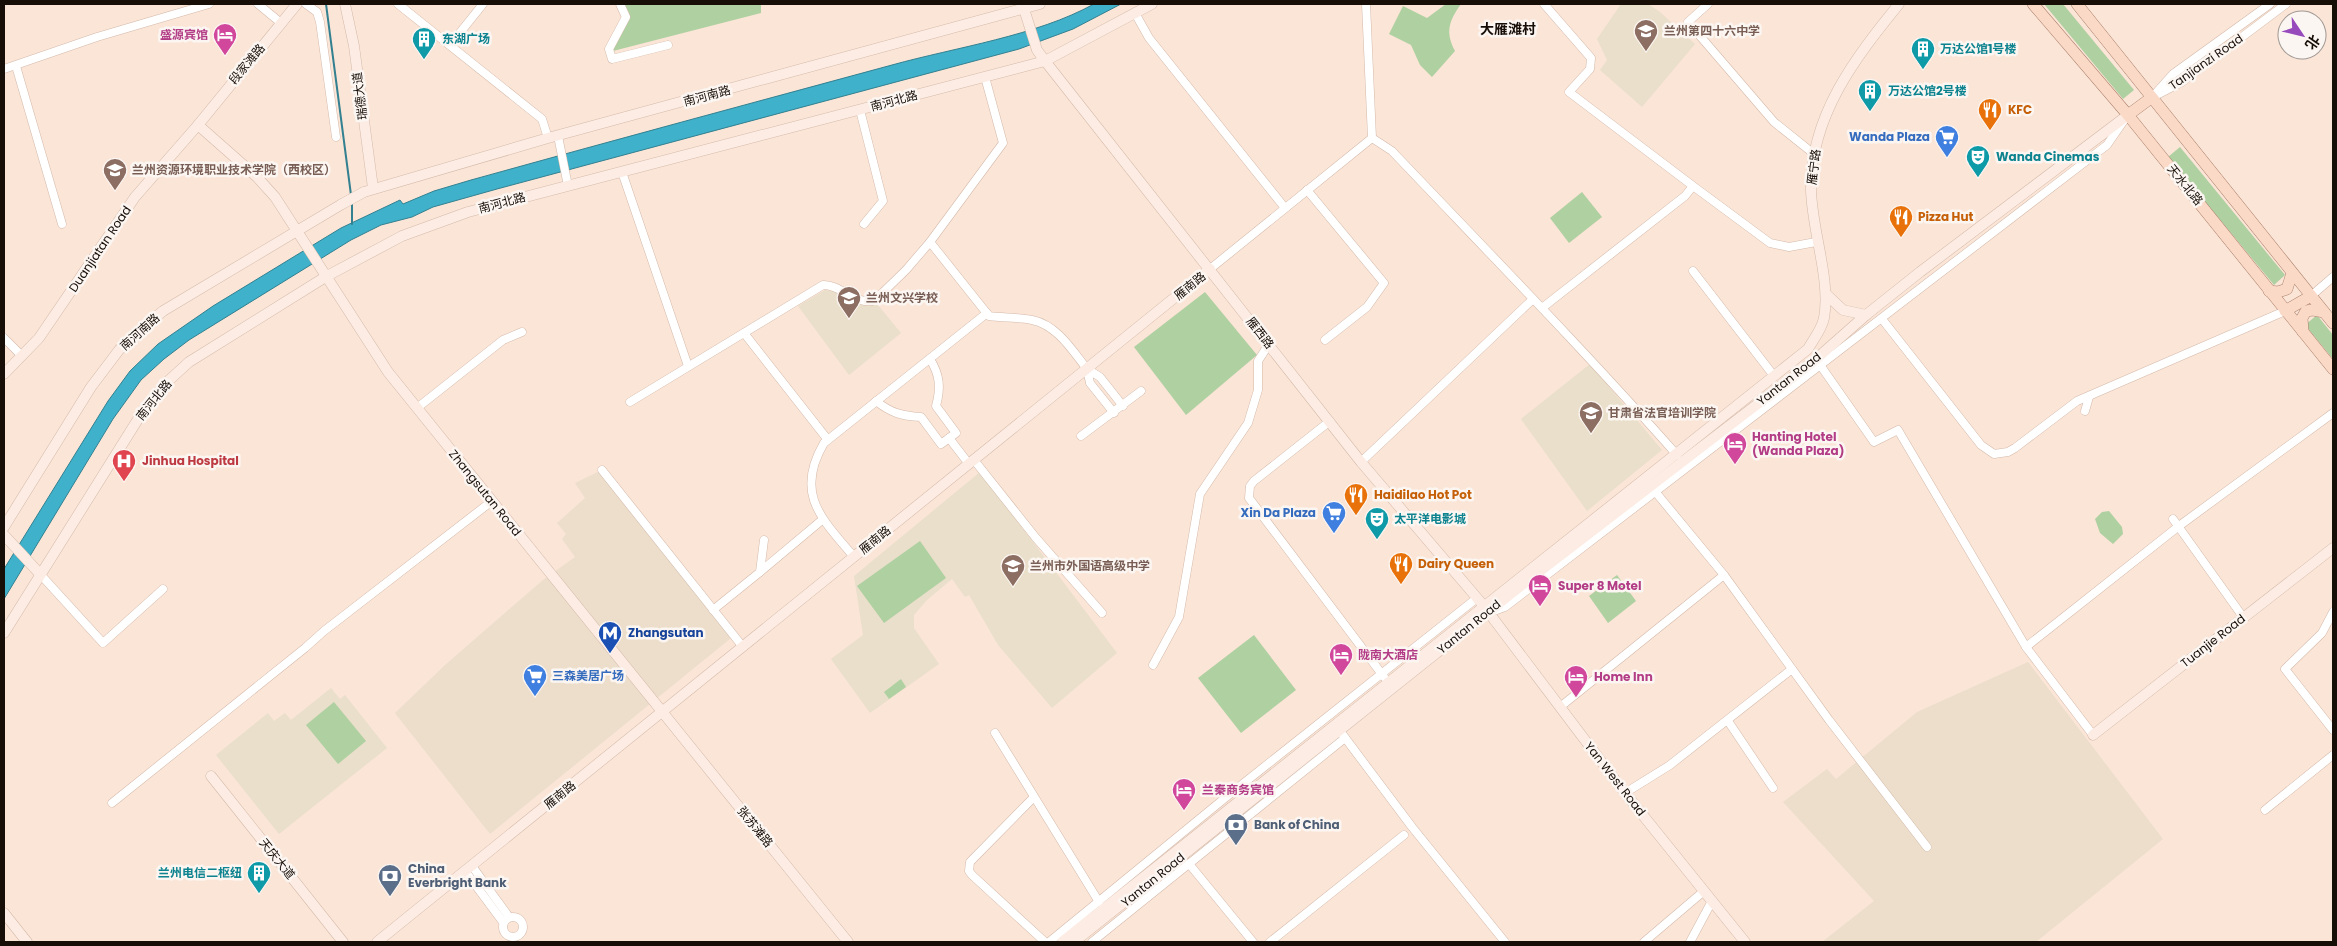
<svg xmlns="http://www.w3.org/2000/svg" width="2337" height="946" viewBox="0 0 2337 946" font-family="Poppins,'Noto Sans SC',sans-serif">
	<rect width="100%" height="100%" fill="#fbe5d7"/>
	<g fill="#ecdecb">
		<polygon points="602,470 736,634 490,834 395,713 445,665 543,580 575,557 562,539 566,534 557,523 585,498 575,483"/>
		<polygon points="2028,662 2163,839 2036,942 1822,942 1874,901 1783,802 1827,769 1836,779 1917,712"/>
	</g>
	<g fill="#e9dfca">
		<polygon points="1621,4 1648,4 1660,12 1695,44 1642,107 1600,70 1607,60 1597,39"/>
		<polygon points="825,290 839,292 862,305 870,306 877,304 901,333 849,375 798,306"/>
		<polygon points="1590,364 1662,450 1587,511 1521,419"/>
		<polygon points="980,472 1117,653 1052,708 998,645 969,595 965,597 952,579 927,600 914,615 914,628 939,664 870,713 831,659 863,635 854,576"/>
		<polygon points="331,688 340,699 345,695 387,748 279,834 216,755 268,713 274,721 285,713 291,720"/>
	</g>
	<g fill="#afd0a1">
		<polygon points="645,4 761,4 761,13 613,51 624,19 624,5"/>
		<path d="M1446,4h15c-12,17 -16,28 -6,47l-23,26 -12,-12 -9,-20 -22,-11 14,-28 24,12z"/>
		<polygon points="2044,4 2063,4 2134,90 2123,99"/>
		<polygon points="2180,147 2285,275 2274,285 2168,157"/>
		<polygon points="1582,192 1602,217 1569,243 1550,218"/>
		<polygon points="1205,292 1257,355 1186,415 1134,347"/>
		<polygon points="2317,315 2333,335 2333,359 2305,325"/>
		<polygon points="2109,511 2122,527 2123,534 2113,544 2100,533 2095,519 2102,512"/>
		<polygon points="920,541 946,578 884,623 857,586"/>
		<polygon points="1617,575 1636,601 1608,623 1589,596"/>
		<polygon points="1254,635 1296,690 1241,733 1198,678"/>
		<polygon points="901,679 906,687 889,699 884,692"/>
		<polygon points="334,702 366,741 338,764 306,725"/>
	</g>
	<path fill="#3fb1ca" stroke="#338090" d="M1094,4h27l-48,25 -54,20 -522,140 -64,18 -21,10 -31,8 -30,15 -162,100 -25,19 -23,21 -28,39 -109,180v-30l104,-168 22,-30 28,-27 55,-38 128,-78 59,-28 3,4 31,-13 37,-11c140,-39 281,-77 421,-115 65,-18 144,-29 202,-61z"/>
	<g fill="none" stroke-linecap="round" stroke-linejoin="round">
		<g stroke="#338090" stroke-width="2">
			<polyline points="326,4 351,195"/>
			<polyline points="352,202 352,224"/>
		</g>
		<g stroke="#d4baaa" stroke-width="9">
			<g id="street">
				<polyline points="258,4 281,23"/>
				<polyline points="306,4 317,12 320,22 336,137"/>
				<polyline points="398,4 542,119 548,138"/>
				<polyline points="620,4 626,17 609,49 612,59 668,45"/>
				<polyline points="1366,4 1372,138"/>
				<polyline points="1708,4 1688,22 1774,122 1814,154"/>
				<polyline points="1135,13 1149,38 1285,208"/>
				<polyline points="450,45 483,4"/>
				<polyline points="16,66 62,224"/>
				<polyline points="4,69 97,37 209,4"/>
				<path d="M985,77l18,66 -73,99 59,74c14,2 29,1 43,4 25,5 40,30 55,49"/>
				<polyline points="2156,93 2173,74 2270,4"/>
				<polyline points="2151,98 2182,82 2286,4"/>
				<polyline points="860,110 883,201 864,224"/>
				<polyline points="558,136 568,186"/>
				<path d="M1372,138l20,13c96,101 193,200 285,304"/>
				<polyline points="622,172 688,366"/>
				<polyline points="1693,186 1770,243 1789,247 1816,242"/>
				<polyline points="1307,190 1384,283 1367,307 1325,340"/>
				<polyline points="1210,269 1372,138"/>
				<polyline points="1693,271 1774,376"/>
				<polyline points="2311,296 2333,277"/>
				<polyline points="1542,308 1685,196 1693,186 1569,92 1590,69 1591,58 1544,4"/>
				<polyline points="1882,319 1981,445 1994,454 2008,452 2015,448 2077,401 2285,311"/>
				<polyline points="744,333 828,440"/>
				<polyline points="4,338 22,356"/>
				<polyline points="1818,362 1874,442 1898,430 2026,647 2093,735"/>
				<path d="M876,401c15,12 26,15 45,16l20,27 15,-11 -20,-27c5,-18 4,-31 -6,-47"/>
				<path d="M630,402l193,-117c18,-1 35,22 52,15l31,-30 24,-28"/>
				<polyline points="417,408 503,340 522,332"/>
				<polyline points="2085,411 2089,397"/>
				<polyline points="1114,413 1090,383 1087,369 1100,377 1123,406"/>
				<polyline points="1330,421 1254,481 1250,486 1249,498 1384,677"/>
				<polyline points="1081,436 1141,391"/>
				<polyline points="949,438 969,464"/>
				<polyline points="974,460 1036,538 1102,613"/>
				<polyline points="1361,462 1533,299"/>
				<polyline points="602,470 743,647"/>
				<polyline points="1653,489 1724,575 1829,720 1927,847"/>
				<polyline points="2173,519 2243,617"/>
				<path d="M854,557c-32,-38 -60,-63 -30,-114l163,-130"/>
				<polyline points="760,572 822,520"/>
				<polyline points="40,574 103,643 163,589"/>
				<polyline points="713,610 760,572 764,540"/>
				<polyline points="1491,612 1505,607 2107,145 2125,119"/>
				<polyline points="2333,612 2322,633 2285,669 2333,730"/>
				<polyline points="2026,647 2179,526 2333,413"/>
				<polyline points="1153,665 1179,617 1200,494 1248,423 1258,390 1258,361 1269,344"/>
				<polyline points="1560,707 1724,575"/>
				<polyline points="1728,721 1773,788"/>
				<polyline points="995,733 1099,902"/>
				<polyline points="1343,735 1412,827 1505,942"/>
				<polyline points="1625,793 1670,765 1792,669"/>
				<polyline points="1033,798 970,862 969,871 972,875 1045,942"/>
				<polyline points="112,803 305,648 324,631 492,501"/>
				<polyline points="2265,810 2333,755"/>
				<polyline points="1190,865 1253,942"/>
				<polyline points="472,866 509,917"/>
				<polyline points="465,871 503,922"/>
				<circle cx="513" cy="927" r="10"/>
				<polyline points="1049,942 1225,798 1477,598"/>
				<polyline points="1092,942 1345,738"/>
				<polyline points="1270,942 1404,835"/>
				<polyline points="1644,942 1704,891"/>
				<polyline points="1690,942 1712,901"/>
			</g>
		</g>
		<g stroke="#d4baaa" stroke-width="11">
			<g id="secondary">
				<polyline points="345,4 354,46 373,188"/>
				<polyline points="1024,9 1037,50 1045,61 1361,462 1483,605 1625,793 1745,942"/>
				<polyline points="198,125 257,177 275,197 388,372 848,942"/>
				<polyline points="364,192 548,138 1040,4"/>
				<polyline points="1826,294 1843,310 1866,315"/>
				<polyline points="4,374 39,338 135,197 198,125 297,4"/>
				<polyline points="4,527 91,387 119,350 136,333 163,311 342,204"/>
				<polyline points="4,535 40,574"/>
				<polyline points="4,633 145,408 166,383 189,362 327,276 402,236 468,212 1045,61 1152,4"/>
				<polyline points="2093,735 2333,548"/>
				<polyline points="211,776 343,942"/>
				<polyline points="4,913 27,942"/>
				<polyline points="377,942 1210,269"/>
				<path d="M1062,942l746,-593c5,-9 14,-20 16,-31 7,-38 -12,-87 -13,-128 -1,-74 44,-132 88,-186"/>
				<polyline points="1074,942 1513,592 1816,359 1866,315 1920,272 2128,115"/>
			</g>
		</g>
		<g stroke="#aa816c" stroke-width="12">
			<g id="primary">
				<polyline points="2033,4 2128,115 2333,369"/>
				<polyline points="2077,4 2333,323"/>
				<polyline points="2128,115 2151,98"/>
				<polyline points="2269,291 2278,292 2287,289 2292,273"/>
				<polyline points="2285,311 2311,296"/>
				<polyline points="2303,332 2302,318 2306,311 2313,310 2324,312"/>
			</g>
		</g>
		<use href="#street" stroke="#fff" stroke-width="8"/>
		<use href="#secondary" stroke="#fdece3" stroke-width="10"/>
		<use href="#primary" stroke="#fbd9c7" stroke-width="11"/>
		<g stroke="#d4baaa" stroke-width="11" stroke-linecap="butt">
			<polyline id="secondary-bridge" points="342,204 364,192"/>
		</g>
		<use href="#secondary-bridge" stroke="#fdece3" stroke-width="10"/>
	</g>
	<defs>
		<g id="school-pin" transform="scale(1.25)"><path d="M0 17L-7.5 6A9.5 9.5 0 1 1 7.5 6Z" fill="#8d6e63" stroke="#fcf6f2"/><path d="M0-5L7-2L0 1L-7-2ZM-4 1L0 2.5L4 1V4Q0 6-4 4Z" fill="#fff"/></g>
		<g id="hotel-pin" transform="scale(1.25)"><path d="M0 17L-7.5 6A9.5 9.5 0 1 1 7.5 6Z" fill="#d1479c" stroke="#fcf6f2"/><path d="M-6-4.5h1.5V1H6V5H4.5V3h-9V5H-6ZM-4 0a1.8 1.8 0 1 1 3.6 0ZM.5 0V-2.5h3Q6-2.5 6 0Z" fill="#fff"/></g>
		<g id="building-pin" transform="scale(1.25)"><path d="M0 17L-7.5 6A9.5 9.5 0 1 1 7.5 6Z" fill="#0f9aa8" stroke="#fcf6f2"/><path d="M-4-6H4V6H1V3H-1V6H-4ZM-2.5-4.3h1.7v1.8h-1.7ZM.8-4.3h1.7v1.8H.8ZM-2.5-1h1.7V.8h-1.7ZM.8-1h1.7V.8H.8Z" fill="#fff"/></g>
		<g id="restaurant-pin" transform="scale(1.25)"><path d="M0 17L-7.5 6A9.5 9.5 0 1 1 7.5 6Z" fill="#e8710a" stroke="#fcf6f2"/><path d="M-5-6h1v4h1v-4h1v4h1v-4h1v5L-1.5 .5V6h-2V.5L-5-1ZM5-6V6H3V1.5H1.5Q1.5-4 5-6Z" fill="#fff"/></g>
		<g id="supermarket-pin" transform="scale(1.25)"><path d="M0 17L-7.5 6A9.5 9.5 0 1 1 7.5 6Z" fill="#3f7fe0" stroke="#fcf6f2"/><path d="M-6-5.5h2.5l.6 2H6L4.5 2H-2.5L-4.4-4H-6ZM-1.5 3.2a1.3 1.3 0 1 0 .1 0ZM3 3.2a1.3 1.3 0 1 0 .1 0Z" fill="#fff"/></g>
		<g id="theatre-pin" transform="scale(1.25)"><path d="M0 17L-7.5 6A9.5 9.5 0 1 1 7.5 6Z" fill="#0f9aa8" stroke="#fcf6f2"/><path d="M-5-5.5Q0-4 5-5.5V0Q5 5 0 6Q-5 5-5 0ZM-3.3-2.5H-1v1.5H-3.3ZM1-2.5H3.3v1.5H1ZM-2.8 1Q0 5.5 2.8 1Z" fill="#fff"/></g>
		<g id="university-pin" transform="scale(1.25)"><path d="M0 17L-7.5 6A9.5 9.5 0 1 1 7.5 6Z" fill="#8d6e63" stroke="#fcf6f2"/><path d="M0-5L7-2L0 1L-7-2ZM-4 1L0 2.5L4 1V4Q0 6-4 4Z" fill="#fff"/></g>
		<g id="hospital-pin" transform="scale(1.25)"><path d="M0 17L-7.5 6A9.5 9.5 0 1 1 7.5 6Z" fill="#e0444e" stroke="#fcf6f2"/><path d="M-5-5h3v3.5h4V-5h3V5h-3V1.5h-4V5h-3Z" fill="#fff"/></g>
		<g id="metro-pin" transform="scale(1.25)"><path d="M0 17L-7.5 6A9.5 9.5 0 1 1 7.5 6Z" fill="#1a4fb4" stroke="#fcf6f2"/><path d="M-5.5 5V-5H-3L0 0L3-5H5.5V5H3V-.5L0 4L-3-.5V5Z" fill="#fff"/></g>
		<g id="bank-pin" transform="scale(1.25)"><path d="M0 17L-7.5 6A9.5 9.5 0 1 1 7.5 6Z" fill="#5c6f8a" stroke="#fcf6f2"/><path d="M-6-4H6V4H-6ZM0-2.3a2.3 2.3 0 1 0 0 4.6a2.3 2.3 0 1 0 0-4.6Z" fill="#fff"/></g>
	</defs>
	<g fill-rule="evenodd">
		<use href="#school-pin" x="1646" y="31"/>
		<use href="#hotel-pin" x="225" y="35"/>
		<use href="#building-pin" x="424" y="39"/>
		<use href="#building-pin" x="1923" y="49"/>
		<use href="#building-pin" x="1870" y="91"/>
		<use href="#restaurant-pin" x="1990" y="110"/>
		<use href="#supermarket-pin" x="1947" y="137"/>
		<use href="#theatre-pin" x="1978" y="157"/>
		<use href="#university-pin" x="115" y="170"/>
		<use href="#restaurant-pin" x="1901" y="217"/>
		<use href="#school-pin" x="849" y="298"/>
		<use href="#university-pin" x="1591" y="413"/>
		<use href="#hotel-pin" x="1735" y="444"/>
		<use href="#hospital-pin" x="124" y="461"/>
		<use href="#restaurant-pin" x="1356" y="495"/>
		<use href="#supermarket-pin" x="1334" y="513"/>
		<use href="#theatre-pin" x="1377" y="519"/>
		<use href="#restaurant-pin" x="1401" y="564"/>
		<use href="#university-pin" x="1013" y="566"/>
		<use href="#hotel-pin" x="1540" y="586"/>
		<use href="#metro-pin" x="610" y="633"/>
		<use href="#hotel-pin" x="1341" y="655"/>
		<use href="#supermarket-pin" x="535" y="676"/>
		<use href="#hotel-pin" x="1576" y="677"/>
		<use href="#hotel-pin" x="1184" y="790"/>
		<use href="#bank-pin" x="1236" y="825"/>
		<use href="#building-pin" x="259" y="873"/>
		<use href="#bank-pin" x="390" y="876"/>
	</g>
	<g text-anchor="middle" stroke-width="5" stroke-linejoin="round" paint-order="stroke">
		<g font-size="12" font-weight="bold" fill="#785e54" stroke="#fcf6f2" text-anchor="start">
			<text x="1664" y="35">兰州第四十六中学</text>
			<text x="132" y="174">兰州资源环境职业技术学院（西校区）</text>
			<text x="866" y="302">兰州文兴学校</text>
			<text x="1608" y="417">甘肃省法官培训学院</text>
			<text x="1030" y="570">兰州市外国语高级中学</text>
		</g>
		<g font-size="12" font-weight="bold" fill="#b23c85" stroke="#fcf6f2" text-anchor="start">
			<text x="208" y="39" text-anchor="end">盛源宾馆</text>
			<text x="1752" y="441">Hanting Hotel<tspan x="1752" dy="14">(Wanda Plaza)</tspan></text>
			<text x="1558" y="590">Super 8 Motel</text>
			<text x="1358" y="659">陇南大酒店</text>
			<text x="1594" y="681">Home Inn</text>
			<text x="1202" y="794">兰秦商务宾馆</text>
		</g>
		<g font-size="12" font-weight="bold" fill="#0d838f" stroke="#fcf6f2" text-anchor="start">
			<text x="442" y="43">东湖广场</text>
			<text x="1940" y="53">万达公馆1号楼</text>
			<text x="1888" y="95">万达公馆2号楼</text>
			<text x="1996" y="161">Wanda Cinemas</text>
			<text x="1394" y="523">太平洋电影城</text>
			<text x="242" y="877" text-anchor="end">兰州电信二枢纽</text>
		</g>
		<g font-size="12" fill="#170e08" stroke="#fcf6f2">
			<text transform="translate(2206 62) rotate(-35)" y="4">Tanjianzi Road</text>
			<text transform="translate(247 64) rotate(-50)" y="4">段家滩路</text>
			<text transform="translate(360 96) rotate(-97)" y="4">瑞德大道</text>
			<text transform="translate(707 96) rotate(-15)" y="4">南河南路</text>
			<text transform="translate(894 101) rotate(-15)" y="4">南河北路</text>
			<text transform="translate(1814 167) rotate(-83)" y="4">雁宁路</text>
			<text transform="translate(2185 185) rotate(51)" y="4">天水北路</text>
			<text transform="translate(502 203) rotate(-15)" y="4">南河北路</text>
			<text transform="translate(100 249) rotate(-56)" y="4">Duanjiatan Road</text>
			<text transform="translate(1190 286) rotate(-39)" y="4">雁南路</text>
			<text transform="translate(140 332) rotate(-42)" y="4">南河南路</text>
			<text transform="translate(1260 333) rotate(52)" y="4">雁西路</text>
			<text transform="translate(1789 379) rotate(-38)" y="4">Yantan Road</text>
			<text transform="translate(154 400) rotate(-51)" y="4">南河北路</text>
			<text transform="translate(485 493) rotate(51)" y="4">Zhangsutan Road</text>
			<text transform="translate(875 540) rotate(-39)" y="4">雁南路</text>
			<text transform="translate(1469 627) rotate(-39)" y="4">Yantan Road</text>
			<text transform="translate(2213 641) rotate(-38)" y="4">Tuanjie Road</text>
			<text transform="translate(1615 779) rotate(52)" y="4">Yan West Road</text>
			<text transform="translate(560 795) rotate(-39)" y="4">雁南路</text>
			<text transform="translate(755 827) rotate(51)" y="4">张苏滩路</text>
			<text transform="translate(277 859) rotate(51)" y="4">天庆大道</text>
			<text transform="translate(1153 880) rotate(-39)" y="4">Yantan Road</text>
		</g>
		<g font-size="12" font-weight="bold" fill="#c56008" stroke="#fcf6f2" text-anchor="start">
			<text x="2008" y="114">KFC</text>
			<text x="1918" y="221">Pizza Hut</text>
			<text x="1374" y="499">Haidilao Hot Pot</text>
			<text x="1418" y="568">Dairy Queen</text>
		</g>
		<g font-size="12" font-weight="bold" fill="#366cbe" stroke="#fcf6f2" text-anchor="end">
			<text x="1930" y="141">Wanda Plaza</text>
			<text x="1316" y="517">Xin Da Plaza</text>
			<text x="552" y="680" text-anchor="start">三森美居广场</text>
		</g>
		<g font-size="12" font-weight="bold" fill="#be3a42" stroke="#fcf6f2" text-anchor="start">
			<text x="142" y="465">Jinhua Hospital</text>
		</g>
		<g font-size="12" font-weight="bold" fill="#164399" stroke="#fcf6f2" text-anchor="start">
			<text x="628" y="637">Zhangsutan</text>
		</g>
		<g font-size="12" font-weight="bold" fill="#4e5e75" stroke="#fcf6f2" text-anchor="start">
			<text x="1254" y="829">Bank of China</text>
			<text x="408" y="873">China<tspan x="408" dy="14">Everbright Bank</tspan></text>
		</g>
		<g font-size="14" font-weight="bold" fill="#170e08" stroke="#fcf6f2">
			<text x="1508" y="34">大雁滩村</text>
		</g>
	</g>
	<rect width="2337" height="946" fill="none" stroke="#170e08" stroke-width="10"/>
	<g transform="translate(2302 35) rotate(125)"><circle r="24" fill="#fcf6f2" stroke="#a09994"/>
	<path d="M0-4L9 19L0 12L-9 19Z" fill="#974abc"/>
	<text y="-8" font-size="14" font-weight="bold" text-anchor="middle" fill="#170e08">北</text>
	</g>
</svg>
